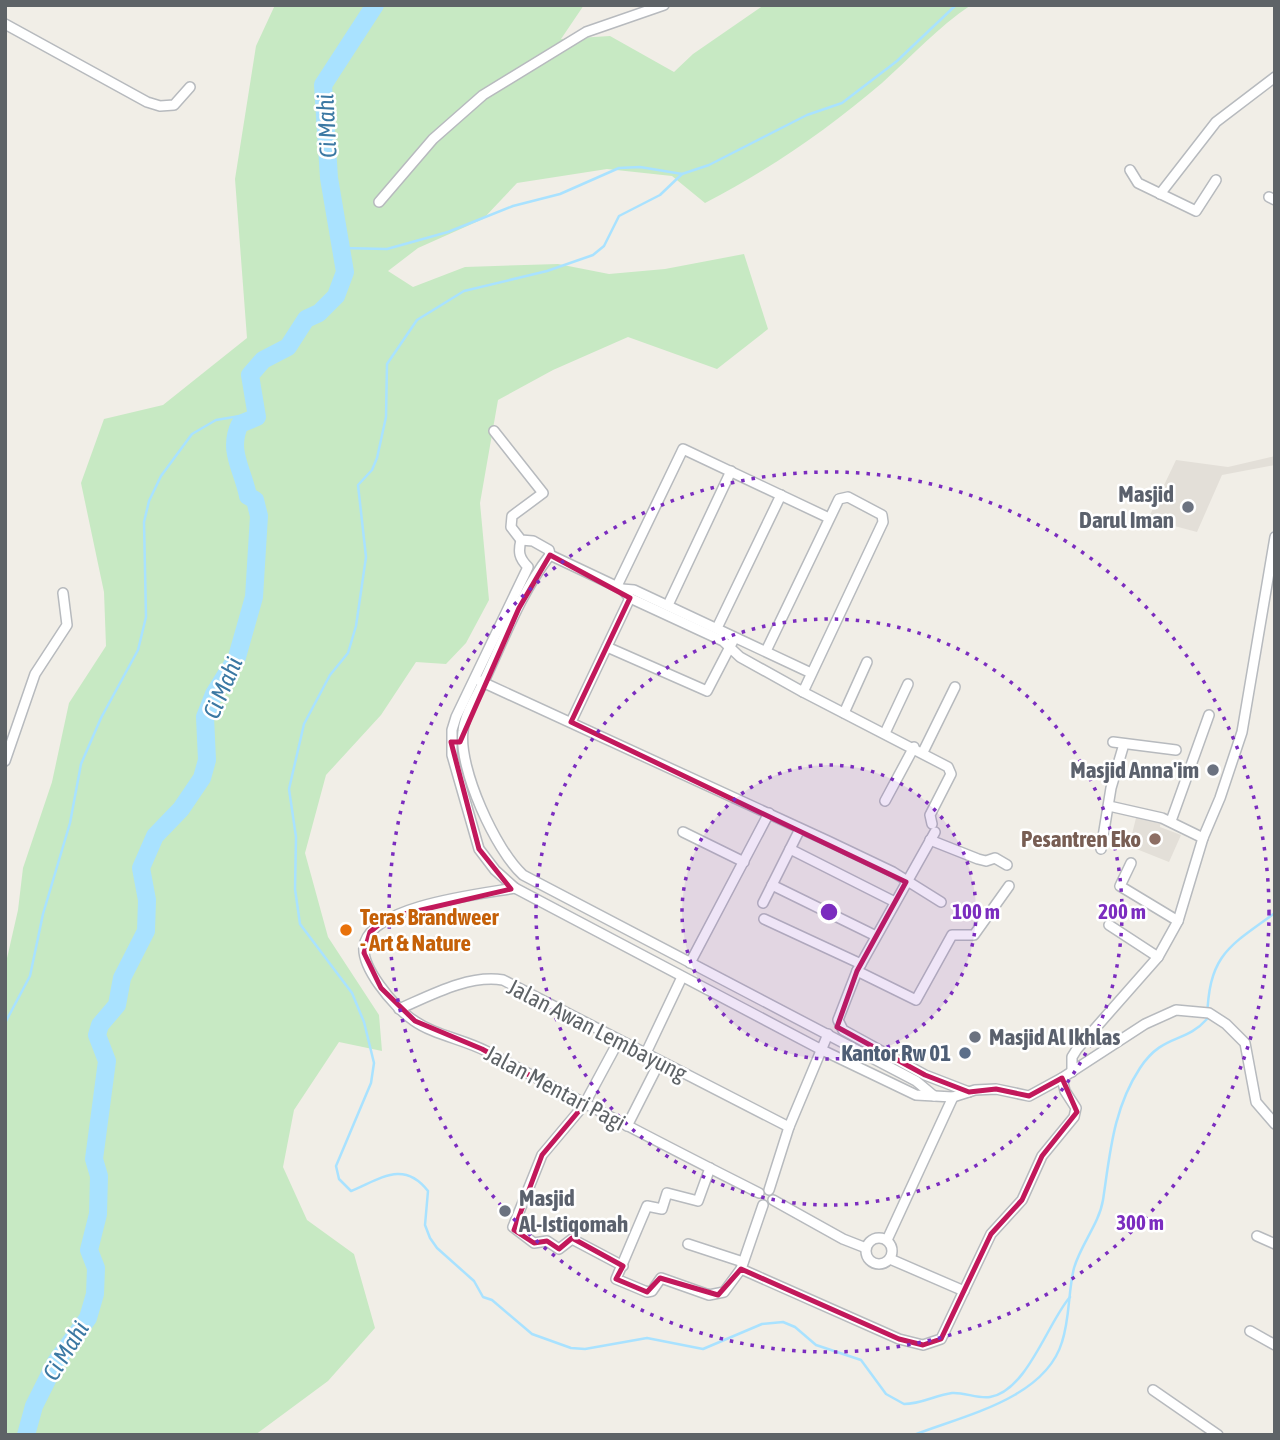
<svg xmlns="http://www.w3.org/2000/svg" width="1280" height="1440" viewBox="0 0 1280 1440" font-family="'Asap Condensed',sans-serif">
	<rect width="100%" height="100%" fill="#f1eee7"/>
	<g fill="#e3dfd8">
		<polygon points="1275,456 1275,465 1222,475 1197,532 1148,519 1176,460 1228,467"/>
		<polygon points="1137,814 1161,821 1160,827 1181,835 1169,862 1129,846"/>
	</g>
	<path fill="#c7e9c3" d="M275,5h309l-23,34 49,-3 64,36 19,-18 71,-49h207c-34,23 -59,51 -89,78 -55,47 -113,87 -177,120l-33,-27 -65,-7 -90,14 -34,36 -65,29 -30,23 25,16 52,-20 93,-3 51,10 56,-5 79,-15 24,75 -51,40 -89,-32 -75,33 -55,30 -18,103 9,97 -23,43 -20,21 -30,-2 -35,53 -55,60 -21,78 23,84 51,78 3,36 -43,-9 -45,68 -11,57 24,53 47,34 21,74 -47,53 -73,54h-250v-468l13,-57 5,-42 29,-86 17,-79 37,-57 -2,-54 -23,-109 23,-64 59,-14 84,-67 -12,-159 21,-133z"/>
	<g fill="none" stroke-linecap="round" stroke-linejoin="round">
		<g stroke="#a9e2ff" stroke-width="2.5">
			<path d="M682,174l-22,21 -41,21 -15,30 -11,9 -46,16 -83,20 -47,29 -30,44 -1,53 -9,41 -5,12 -14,15 8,72 -10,69 -8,27 -18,22 -26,49 -15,65 7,48 -1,52 5,35 52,69 12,29 10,41 -3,20 -35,83 3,13 12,12c28,-11 52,-32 77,0l-3,34 5,13 7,10 37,33 9,16 9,3 40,34 39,14 14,1 62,-11 56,11 59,-25 21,-2 12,5 21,18 45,15 25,34 18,10c17,0 32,-9 48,-11 12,-1 26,6 38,4 37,-6 58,-75 80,-100"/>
			<polyline points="341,248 387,249 448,232 513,206 560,194 619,168 640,167 682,174 709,165 807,115 842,103 897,61 956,5"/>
			<polyline points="5,1023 30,976 43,914 70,823 81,764 101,718 138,650 146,617 144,522 149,501 161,476 192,434 216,420 258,413"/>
			<path d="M914,1435c48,-19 131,-36 148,-93 8,-24 6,-50 12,-74 7,-24 25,-44 29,-68 7,-46 10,-91 37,-132 23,-35 45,-24 67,-49 2,-63 19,-71 68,-106"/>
		</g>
		<path stroke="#a9e2ff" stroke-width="18" d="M26,1435l8,-29 22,-44 32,-44 7,-24 1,-26 -7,-18 9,-36 1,-38 -5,-17 13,-98 -10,-26 3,-10 17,-20 5,-27 24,-47 1,-31 -6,-32 14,-32 26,-27 21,-31 5,-18 -2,-43 9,-23 23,-37 17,-60 5,-81 -4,-16 -7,-4c-5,-26 -21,-46 -8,-72l17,-7 -7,-42 13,-15 25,-13 18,-28 13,-6 17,-17 9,-24 -16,-94 -6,-93 52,-80"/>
		<g stroke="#b7babe" stroke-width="12">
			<g id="street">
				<polyline points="5,24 147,102 160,106 174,105 190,87"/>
				<polyline points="1130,170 1138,183 1196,211 1216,180"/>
				<polyline points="1160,194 1216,122 1275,77"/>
				<polyline points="1269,197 1275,200"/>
				<polyline points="379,202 433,139 483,95 586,32 664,5"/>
				<path d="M494,431l49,62 -31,23 -1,11 10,13 12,1 16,9 1,5c-28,36 -45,81 -64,122 -8,17 -21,36 -23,54 -5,37 33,120 60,144l393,206 18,15"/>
				<path d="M521,540c-3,12 -2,18 7,27l-72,150 -4,13v25l27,94 16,21 20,18 305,161 96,46 37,2 22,-7 21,-1 33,7 33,-18 83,-54 31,-14 33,3 17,11 19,19 11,59 19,22"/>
				<polyline points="550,555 622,589 630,598 723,641 740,657 803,692 948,767 951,774 930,815 932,824"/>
				<polyline points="617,586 683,449 829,518"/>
				<polyline points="622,589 634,590 811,673"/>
				<polyline points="668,605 731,471"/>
				<polyline points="717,628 781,495"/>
				<polyline points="607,647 707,691 733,641"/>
				<polyline points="766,651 839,499 848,497 882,515 883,522 803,692"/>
				<polyline points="480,681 828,841 893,872 941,902"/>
				<polyline points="844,713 867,662"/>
				<polyline points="571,722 630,598"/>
				<polyline points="885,733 908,684"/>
				<polyline points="1113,742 1176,750"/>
				<polyline points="923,752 955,687"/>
				<polyline points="5,761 35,674 67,625 63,593"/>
				<polyline points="885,801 914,747"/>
				<polyline points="1109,806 1162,818 1203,838"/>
				<polyline points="1171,821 1209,715"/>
				<polyline points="683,832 744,862"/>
				<polyline points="935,832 857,971 838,1020 843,1030 925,1075 969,1092"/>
				<polyline points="930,840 978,859 986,861 995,858 1007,865"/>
				<polyline points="790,849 895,902"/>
				<polyline points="1101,849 1111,788 1124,744"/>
				<polyline points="1131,863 1120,886 1178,921"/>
				<polyline points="772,885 876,936"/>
				<path d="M515,888c-34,6 -138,17 -150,54 -8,22 30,66 48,78 21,15 50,19 73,31 90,48 181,96 273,142"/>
				<polyline points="763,903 798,833"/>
				<polyline points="764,919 861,964"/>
				<polyline points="1109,925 1158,957"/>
				<polyline points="690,963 769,813"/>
				<polyline points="857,971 916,1000 952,935 974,935 1009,886"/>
				<path d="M399,1009c30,-13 70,-35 104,-29l286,147"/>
				<polyline points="618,1042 584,1105 542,1155 513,1227 534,1243 547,1241 559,1249 572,1239 623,1266"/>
				<polyline points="645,1055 682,977"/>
				<polyline points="1072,1072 1072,1057 1077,1049 1158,957 1178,921 1203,838 1220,798 1242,732 1275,537"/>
				<polyline points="627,1126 659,1063"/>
				<polyline points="710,1168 698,1201 667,1193 662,1209 647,1206 616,1279 647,1292 652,1291 661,1278 709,1295 724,1292 741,1269 763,1205"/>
				<polyline points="769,1190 789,1127 828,1034"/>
				<polyline points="773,1200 843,1239 866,1248"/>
				<polyline points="1257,1236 1275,1244"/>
				<circle cx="879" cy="1251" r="13"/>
				<polyline points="887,1240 953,1097"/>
				<polyline points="688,1244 743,1262"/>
				<polyline points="890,1259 964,1291"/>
				<polyline points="741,1269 899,1339 923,1345 941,1339 991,1234 1022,1200 1042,1156 1074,1117 1076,1108 1065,1091 1062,1078"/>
				<polyline points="1250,1331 1275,1345"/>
				<polyline points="1153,1390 1218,1435"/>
			</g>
		</g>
		<use href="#street" stroke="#fff" stroke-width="9"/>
	</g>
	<path fill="none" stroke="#c2185b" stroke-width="5" stroke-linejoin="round" d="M550,555l80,43 -59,124 335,160 -49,89 -20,56 88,48 44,17 27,-3 33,7 33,-18 15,34 -35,44 -20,44 -31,34 -50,105 -18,6 -24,-6 -158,-70 -23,26 -58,-17 -13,14 -31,-13 7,-13 -51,-28 -13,11 -12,-8 -13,2 -20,-13 28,-75 42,-50 -102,-56 -67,-28 -34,-33 -17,-35 6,-21 17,-14 124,-29 -32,-40 -28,-107h9l59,-134z"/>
	<circle cx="829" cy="912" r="147" fill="#7b2cbf" fill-opacity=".12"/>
	<g fill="none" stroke="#7b2cbf" stroke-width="3.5" stroke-dasharray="3.5 7">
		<circle cx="829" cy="912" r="147"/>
		<circle cx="829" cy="912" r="293"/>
		<circle cx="829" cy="912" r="440"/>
	</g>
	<g fill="#6b7280" stroke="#fff" stroke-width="2.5">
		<circle cx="1188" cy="507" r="7"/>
		<circle cx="1213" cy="770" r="7"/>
		<circle cx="975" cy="1037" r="7"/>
		<circle cx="505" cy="1211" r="7"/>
	</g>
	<circle fill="#8d6e63" stroke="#fff" stroke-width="2.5" cx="1155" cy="839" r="7"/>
	<circle fill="#e8710a" stroke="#fff" stroke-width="2.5" cx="346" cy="930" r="7"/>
	<circle fill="#5c6f8a" stroke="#fff" stroke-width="2.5" cx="965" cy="1053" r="7"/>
	<g text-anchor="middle" stroke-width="5" stroke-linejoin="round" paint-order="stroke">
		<g font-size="23" font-weight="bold" fill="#5b616d" stroke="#fff" text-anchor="end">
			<text x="1174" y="502">Masjid<tspan x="1174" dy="26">Darul Iman</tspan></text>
			<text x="1199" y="778">Masjid Anna'im</text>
			<text x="989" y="1045" text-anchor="start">Masjid Al Ikhlas</text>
			<text x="519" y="1206" text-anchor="start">Masjid<tspan x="519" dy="26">Al-Istiqomah</tspan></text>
		</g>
		<g font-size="23" font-weight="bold" fill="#785e54" stroke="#fff" text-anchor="end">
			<text x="1141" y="847">Pesantren Eko</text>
		</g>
		<g font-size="23" font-weight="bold" fill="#c56008" stroke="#fff" text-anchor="start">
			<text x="360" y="925">Teras Brandweer<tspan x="360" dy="26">- Art &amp; Nature</tspan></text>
		</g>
		<g font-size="23" fill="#5e6367" stroke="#fff">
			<text transform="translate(597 1030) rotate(27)" y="8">Jalan Awan Lembayung</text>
			<text transform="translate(555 1088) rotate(28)" y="8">Jalan Mentari Pagi</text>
		</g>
		<g font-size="23" font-weight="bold" fill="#4e5e75" stroke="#fff" text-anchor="end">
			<text x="951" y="1061">Kantor Rw 01</text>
		</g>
		<g font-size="24" font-style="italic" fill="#3b78a3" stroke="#fff">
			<text transform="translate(327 126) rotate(-93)" y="8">Ci Mahi</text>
			<text transform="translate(223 688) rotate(-67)" y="8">Ci Mahi</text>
			<text transform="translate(66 1351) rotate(-58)" y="8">Ci Mahi</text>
		</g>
	</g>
	<circle cx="829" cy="912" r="10" fill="#7b2cbf" stroke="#fff" stroke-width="3.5"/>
	<g font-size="21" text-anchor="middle" font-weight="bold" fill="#7b2cbf" stroke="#fff" stroke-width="5" stroke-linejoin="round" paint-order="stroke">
		<text x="976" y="919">100 m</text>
		<text x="1122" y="919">200 m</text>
		<text x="1140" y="1230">300 m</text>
	</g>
	<rect width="1280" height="1440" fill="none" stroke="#5e6367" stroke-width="14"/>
</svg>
